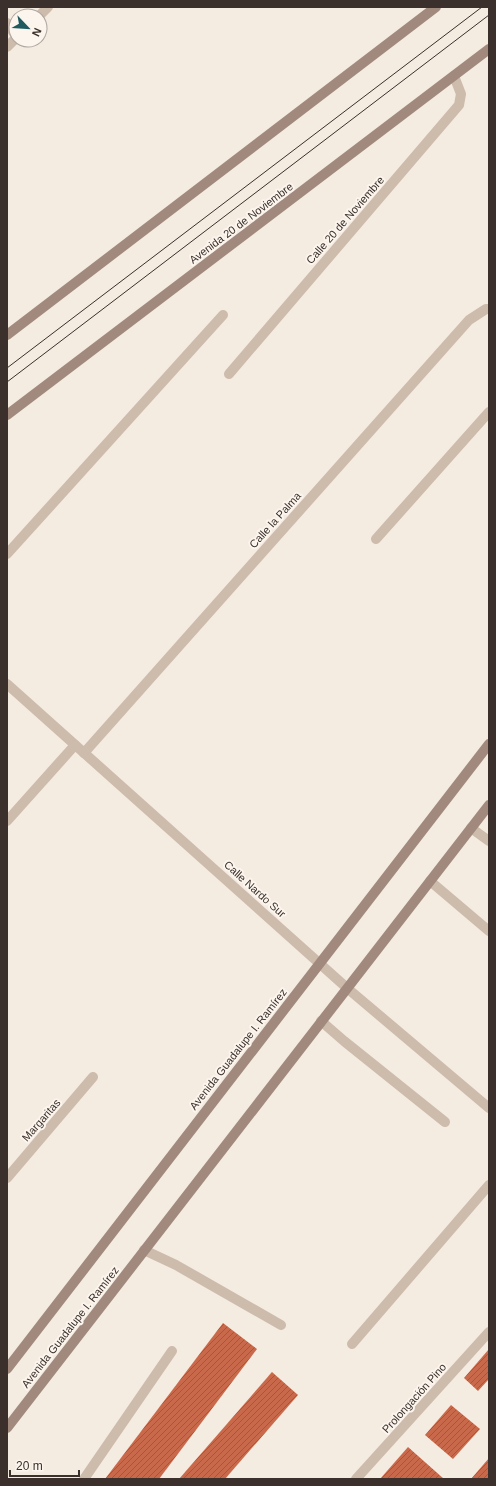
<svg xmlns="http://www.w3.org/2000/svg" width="496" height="1486" viewBox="0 0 496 1486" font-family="Helvetica,sans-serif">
	<defs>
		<pattern id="building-hatch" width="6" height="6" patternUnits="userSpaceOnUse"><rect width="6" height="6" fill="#c8694b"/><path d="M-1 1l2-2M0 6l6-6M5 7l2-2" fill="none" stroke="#a4573f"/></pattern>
	</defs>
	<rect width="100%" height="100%" fill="#f4ebe1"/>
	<g fill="url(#building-hatch)">
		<polygon points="223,1323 257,1349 159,1479 105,1479"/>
		<polygon points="489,1349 489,1379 478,1391 464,1378"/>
		<polygon points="272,1372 298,1395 225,1479 179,1479"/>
		<polygon points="451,1405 480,1429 453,1459 425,1435"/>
		<polygon points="408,1447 444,1479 380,1479"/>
		<polygon points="489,1458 489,1479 471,1479"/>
	</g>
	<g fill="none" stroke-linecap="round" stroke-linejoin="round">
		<g stroke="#cdbbac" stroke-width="10">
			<polyline points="471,828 489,841"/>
			<polyline points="430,881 489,931"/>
			<polyline points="321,1021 344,1041 445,1122"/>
			<polyline points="144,1250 176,1265 281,1325"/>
			<polyline points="84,1479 172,1351"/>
		</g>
		<g stroke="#cdbbac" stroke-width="10">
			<polyline points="39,16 48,7"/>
			<polyline points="7,23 16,36"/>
			<polyline points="7,47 16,38"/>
			<polyline points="229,374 459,105 461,94 454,76"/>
			<polyline points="376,539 489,412"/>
			<polyline points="7,554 223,315"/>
			<polyline points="7,684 347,988 489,1108"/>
			<polyline points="84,753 469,320 486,309 489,309"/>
			<polyline points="7,821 75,745"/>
			<polyline points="7,1178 93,1077"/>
			<polyline points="352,1344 489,1185"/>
			<polyline points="356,1479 489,1332"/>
		</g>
		<g stroke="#a18a7d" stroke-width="10">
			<polyline points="7,335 436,7"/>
			<polyline points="7,415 489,49"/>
			<polyline points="7,1369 489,744"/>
			<polyline points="7,1428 489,805"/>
		</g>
		<g stroke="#3b302b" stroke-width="1">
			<polyline points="7,368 482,7"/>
			<polyline points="7,382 489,15"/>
		</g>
	</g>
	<g text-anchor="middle" stroke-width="4" stroke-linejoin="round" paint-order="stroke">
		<g font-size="11" fill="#3b302b" stroke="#fbf5ee">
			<text transform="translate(345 220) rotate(-49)" y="4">Calle 20 de Noviembre</text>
			<text transform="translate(241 223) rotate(-37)" y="4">Avenida 20 de Noviembre</text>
			<text transform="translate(275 520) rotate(-48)" y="4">Calle la Palma</text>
			<text transform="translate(255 889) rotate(42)" y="4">Calle Nardo Sur</text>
			<text transform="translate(238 1049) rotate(-52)" y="4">Avenida Guadalupe I. Ramírez</text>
			<text transform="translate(41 1120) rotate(-49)" y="4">Margaritas</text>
			<text transform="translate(70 1327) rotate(-52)" y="4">Avenida Guadalupe I. Ramírez</text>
			<text transform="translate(414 1398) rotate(-48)" y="4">Prolongación Pino</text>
		</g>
	</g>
	<rect width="496" height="1486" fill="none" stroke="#3b302b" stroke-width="16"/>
	<g transform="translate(28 28) rotate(115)"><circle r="19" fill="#fbf5ee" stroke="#aea6a0"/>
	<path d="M0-3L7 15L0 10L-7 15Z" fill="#1f5a5e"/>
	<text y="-6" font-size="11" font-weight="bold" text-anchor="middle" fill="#3b302b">N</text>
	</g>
	<path d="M10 1470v6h69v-6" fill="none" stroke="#3b302b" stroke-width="2"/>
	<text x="16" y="1470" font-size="12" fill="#3b302b" stroke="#fbf5ee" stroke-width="3" paint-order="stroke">20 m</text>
</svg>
